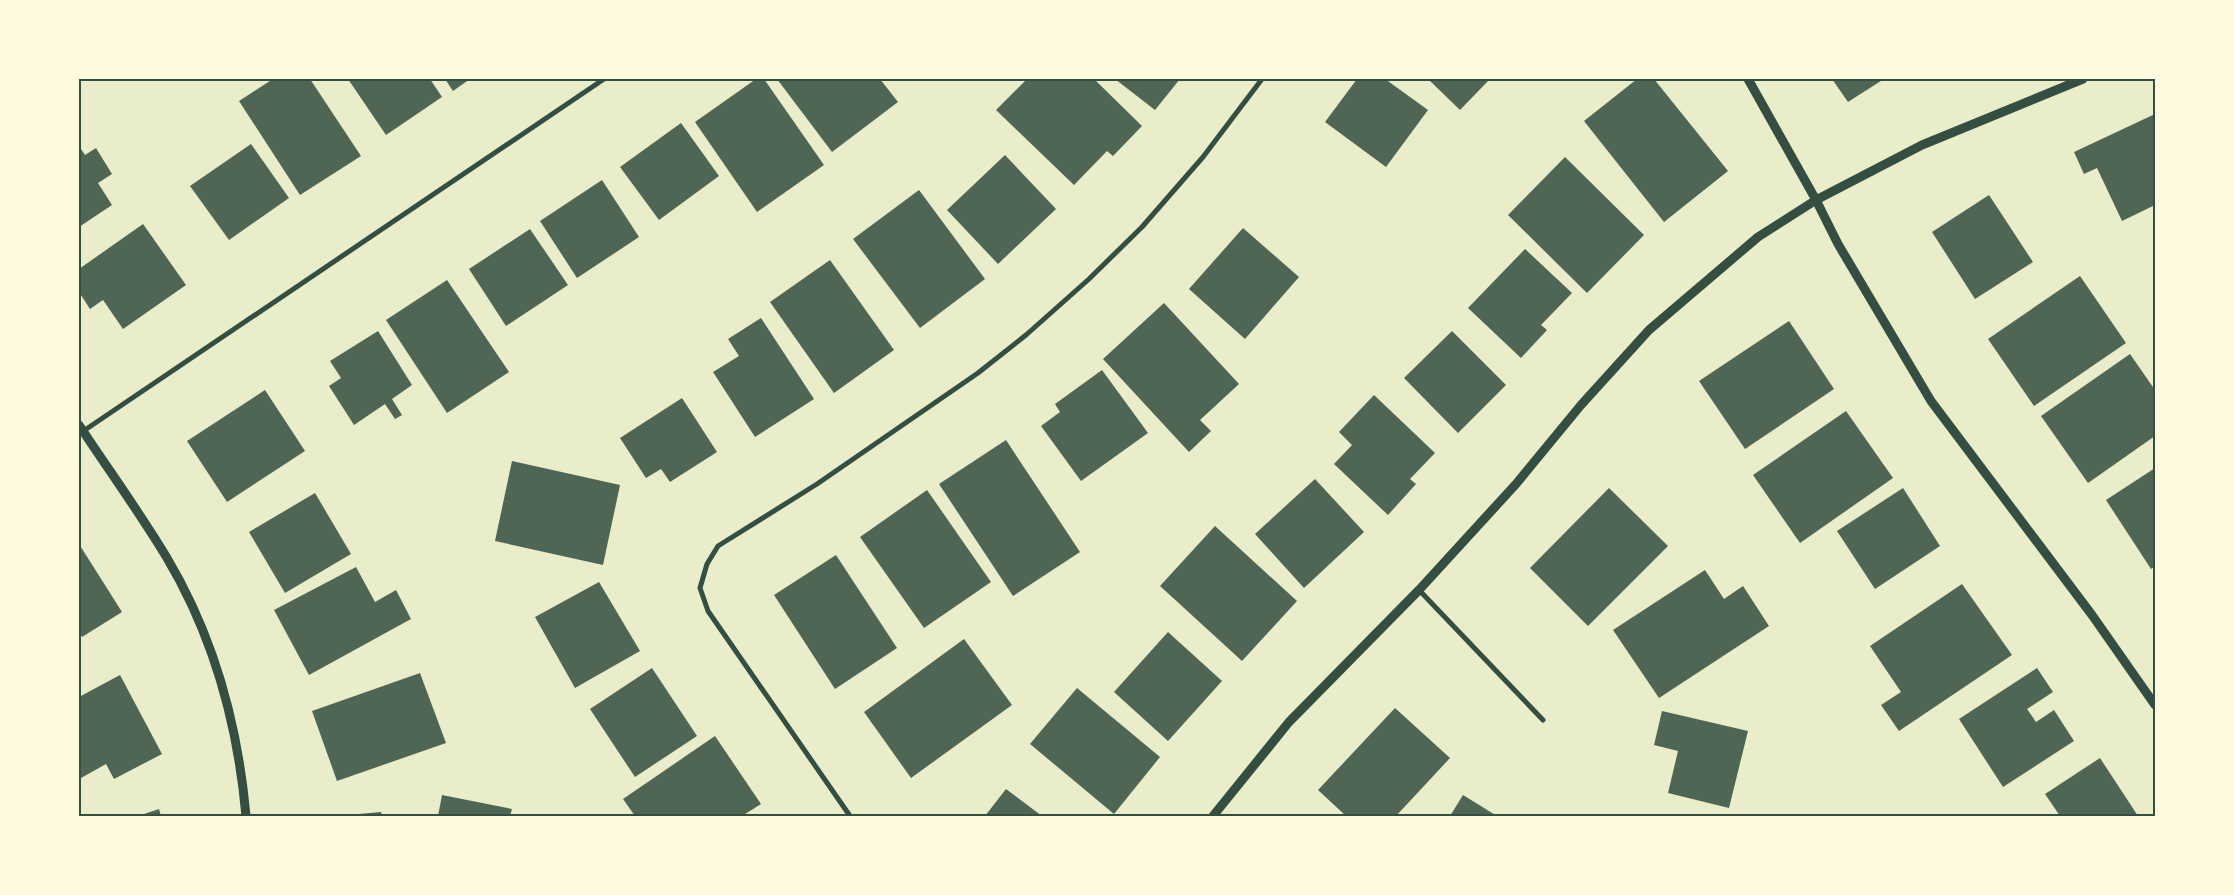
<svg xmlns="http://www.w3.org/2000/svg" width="2234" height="895" viewBox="0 0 2234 895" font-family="Montserrat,sans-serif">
	<rect width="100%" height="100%" fill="#e9edc9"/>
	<g fill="#4f6655">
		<polygon points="273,79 310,79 361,156 300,195 239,101"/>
		<polygon points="348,79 430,79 442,97 386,135"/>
		<polygon points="445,79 470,79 453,91"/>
		<polygon points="756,79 764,79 824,165 757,212 695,122"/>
		<polygon points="777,79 880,79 898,102 832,152"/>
		<polygon points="1027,79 1094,79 1142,126 1113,156 1107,151 1074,185 996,110"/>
		<polygon points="1115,79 1180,79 1155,110"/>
		<polygon points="1357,79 1385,79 1428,110 1386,167 1325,122"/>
		<polygon points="1428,79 1490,79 1460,110"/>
		<polygon points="1637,79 1654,79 1728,171 1664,222 1584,121"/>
		<polygon points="1832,79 1884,79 1848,102"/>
		<polygon points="2155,114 2155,205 2122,221 2097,168 2084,174 2074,152"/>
		<polygon points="681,123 719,176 659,220 620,167"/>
		<polygon points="251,144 289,198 229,240 190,186"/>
		<polygon points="79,146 85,155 96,148 112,174 98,183 112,205 79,227"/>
		<polygon points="1005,155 1056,209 998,264 947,210"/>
		<polygon points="1565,157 1644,235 1587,293 1508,215"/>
		<polygon points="602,180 639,237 577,278 540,221"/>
		<polygon points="919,190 985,279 920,328 853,239"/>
		<polygon points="1989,195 2033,262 1975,299 1932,232"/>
		<polygon points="143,224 186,285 123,329 103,300 90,309 79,292 79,269"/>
		<polygon points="1243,228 1299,277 1245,339 1189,289"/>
		<polygon points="530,229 568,285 506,326 469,269"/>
		<polygon points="1525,249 1572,293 1541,325 1547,330 1521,358 1468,308"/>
		<polygon points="830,260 894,350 834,393 770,302"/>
		<polygon points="2080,276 2126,343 2034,406 1988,339"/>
		<polygon points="447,280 509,372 447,413 386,320"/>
		<polygon points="1164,303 1239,384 1200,420 1211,431 1189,452 1103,359"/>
		<polygon points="761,318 814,399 755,437 713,372 739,356 728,339"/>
		<polygon points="1789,321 1834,389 1745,449 1699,381"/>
		<polygon points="378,331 412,385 392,399 402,415 395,419 385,404 354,425 329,386 341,378 330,361"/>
		<polygon points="1452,331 1506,385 1458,433 1404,378"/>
		<polygon points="2130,354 2155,390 2155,436 2088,483 2041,416"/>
		<polygon points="1102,370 1148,433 1081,481 1041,426 1060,412 1055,404"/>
		<polygon points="265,390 305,451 227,502 187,441"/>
		<polygon points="1374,395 1435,453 1410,479 1416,484 1388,515 1334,464 1352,445 1339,432"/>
		<polygon points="682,398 717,452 670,482 661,469 646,478 620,438"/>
		<polygon points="1846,411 1893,478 1800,543 1753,475"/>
		<polygon points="1006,440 1080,552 1013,596 939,484"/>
		<polygon points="512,461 620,485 603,565 495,541"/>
		<polygon points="2155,468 2155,566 2151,569 2106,500"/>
		<polygon points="1315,479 1364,532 1304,588 1255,534"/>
		<polygon points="1609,488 1668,546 1588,626 1530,568"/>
		<polygon points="1903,488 1940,546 1875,589 1837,531"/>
		<polygon points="927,490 991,582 924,628 860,537"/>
		<polygon points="315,493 351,554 285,593 249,532"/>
		<polygon points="1215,526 1297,601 1242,661 1160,586"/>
		<polygon points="79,544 122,612 82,637 79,631"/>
		<polygon points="836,555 897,648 835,689 774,595"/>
		<polygon points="356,567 375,602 396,590 411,619 309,675 274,610"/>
		<polygon points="1705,570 1724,599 1743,586 1769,626 1659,698 1613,630"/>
		<polygon points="599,582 640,651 575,688 535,617"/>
		<polygon points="1962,584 2012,655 1899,731 1881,705 1901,692 1870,646"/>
		<polygon points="1168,632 1222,681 1168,741 1114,692"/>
		<polygon points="964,639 1012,705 911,778 864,712"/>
		<polygon points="652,668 697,736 635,777 590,709"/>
		<polygon points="2037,668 2053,692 2027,709 2036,722 2054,710 2074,741 2003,787 1959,719"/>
		<polygon points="420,673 446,743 337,781 312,711"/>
		<polygon points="120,675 162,754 114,779 106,764 81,778 79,774 79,697"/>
		<polygon points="1077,688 1160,757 1114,814 1030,744"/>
		<polygon points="1395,708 1450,758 1396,816 1346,816 1318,790"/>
		<polygon points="1662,711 1748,731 1729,808 1668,793 1678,751 1654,745"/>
		<polygon points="715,736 761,804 742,816 635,816 623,799"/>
		<polygon points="2100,758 2138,816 2060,816 2045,794"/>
		<polygon points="1006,789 1042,816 985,816"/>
		<polygon points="442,795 512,809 510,816 438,816"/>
		<polygon points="1463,795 1497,816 1450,816"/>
		<polygon points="159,809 161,816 138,816"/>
		<polygon points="381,812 382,816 348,816 348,815"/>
	</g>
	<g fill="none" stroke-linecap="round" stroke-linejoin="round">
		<g stroke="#344e41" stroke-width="5">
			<polyline points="79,434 604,79"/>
			<polyline points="1419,590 1543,720"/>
			<polyline points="850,816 708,611 700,588 707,564 718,546 817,484 978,373 1026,335 1089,279 1142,227 1203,157 1262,79"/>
		</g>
		<g stroke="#344e41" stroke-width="9">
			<polyline points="1748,79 1816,200 1838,244 1931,401 2092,615 2155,705"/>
			<path d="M79,425c29,44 61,88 88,133 47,79 71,168 79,258"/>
			<polyline points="1213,816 1289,722 1419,590 1516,484 1581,405 1649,330 1758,237 1816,200 1922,145 2083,79"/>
		</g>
	</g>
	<rect width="2234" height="895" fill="none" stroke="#fefae0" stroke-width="160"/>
	<rect x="80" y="80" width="2074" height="735" fill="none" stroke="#344e41" stroke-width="2"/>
</svg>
